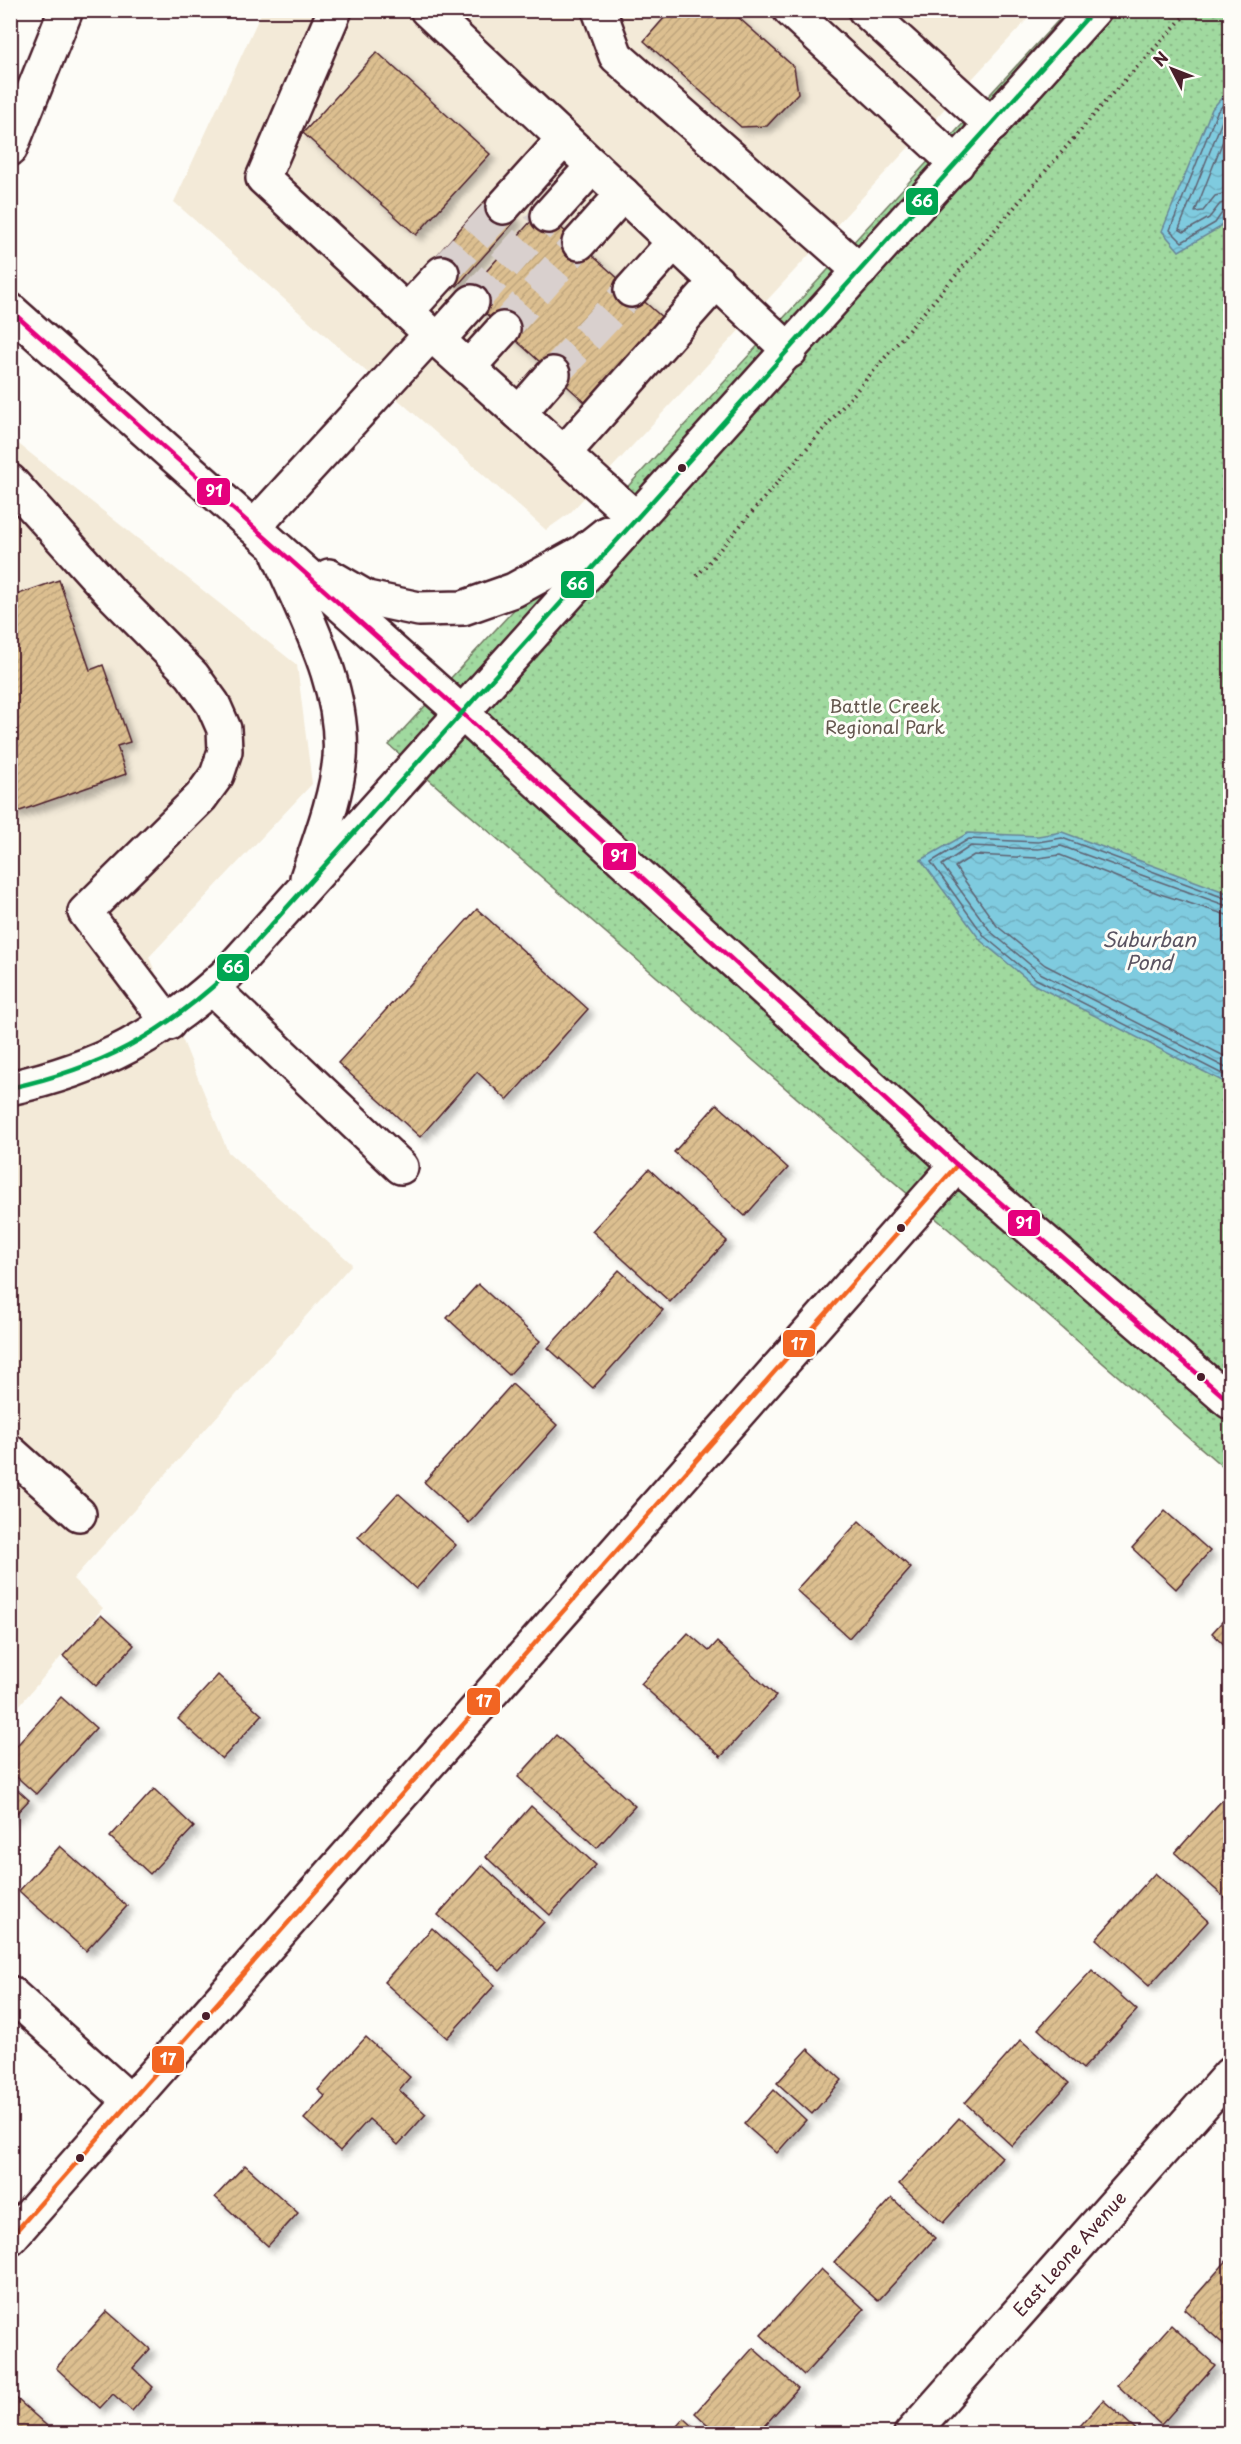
<svg xmlns="http://www.w3.org/2000/svg" width="1241" height="2444" viewBox="0 0 1241 2444" font-family="'Playpen Sans',sans-serif">
	<defs>
		<pattern id="park-dots" width="8" height="8" patternUnits="userSpaceOnUse" patternTransform="scale(1.5)"><rect width="8" height="8" fill="#a0d99f"/><path d="M2 2h.1M6 6h.1" fill="none" stroke="#8bba89" stroke-width="1.8" stroke-linecap="round"/></pattern>
		<pattern id="water-waves" width="16" height="10" patternUnits="userSpaceOnUse" patternTransform="scale(1.5)"><rect width="16" height="10" fill="#7fcbdf"/><path d="M0 5q4-4 8 0t8 0" fill="none" stroke="#6faec0"/></pattern>
		<pattern id="building-hatch" width="6" height="6" patternUnits="userSpaceOnUse" patternTransform="scale(1.5)"><rect width="6" height="6" fill="#dcbf90"/><path d="M-1 1l2-2M0 6l6-6M5 7l2-2" fill="none" stroke="#bea47c"/></pattern>
		<filter id="shadow"><feDropShadow dx="5.5" dy="5.5" stdDeviation="3" flood-color="#0004"/></filter>
	</defs>
	<rect width="100%" height="100%" fill="#fdfcf7"/>
	<filter id="ink" filterUnits="userSpaceOnUse"><feTurbulence type="fractalNoise" baseFrequency=".0167" numOctaves="2"/><feDisplacementMap in="SourceGraphic" scale="12" xChannelSelector="R" yChannelSelector="G"/><feConvolveMatrix kernelMatrix="1 2 1 2 8 2 1 2 1" color-interpolation-filters="sRGB"/></filter>
	<g filter="url(#ink)">
		<g fill="#f3ead8">
			<polygon points="262,11 1035,11 570,513 546,530 174,202"/>
			<polygon points="11,438 297,665 312,784 149,957 228,1152 352,1264 73,1579 103,1608 11,1715"/>
		</g>
		<polygon fill="url(#park-dots)" stroke="#757c65" stroke-width="1.5" points="1067,11 1230,11 1230,1473 389,745"/>
		<g fill="url(#water-waves)" stroke="#6a8697" stroke-width="1.5">
			<polygon points="1230,88 1230,211 1219,228 1179,251 1162,231 1212,109"/>
			<polygon points="1062,832 1230,894 1230,1085 1033,984 981,941 921,860 968,833 1038,836"/>
		</g>
		<g fill="none" stroke-linecap="round" stroke-linejoin="round">
			<g stroke="#5f6473" stroke-width="1.5">
				<polyline points="1230,97 1217,112 1170,230 1182,242 1215,223 1224,210 1230,208"/>
				<polyline points="1230,108 1224,116 1179,229 1184,232 1209,218 1220,204 1230,201"/>
				<polyline points="1230,123 1195,212 1203,211 1215,196 1230,192"/>
				<polyline points="1230,900 1062,838 1038,842 969,839 931,862 985,937 1036,979 1230,1078"/>
				<polyline points="1230,907 1061,846 1038,849 971,846 942,865 991,932 1040,973 1230,1070"/>
				<polyline points="1230,916 1160,894 1060,855 1038,858 974,855 955,867 997,926 1045,965 1230,1059"/>
			</g>
		</g>
		<g fill="url(#building-hatch)" stroke="#4a1f2b" stroke-width="1.5" filter="url(#shadow)">
			<polygon points="671,10 730,10 794,67 798,93 767,126 741,127 644,41"/>
			<polygon points="377,52 490,154 416,235 303,133"/>
			<polygon points="490,195 517,219 457,286 430,263"/>
			<polygon points="541,210 673,327 596,412 465,295"/>
			<polygon points="59,580 90,670 103,665 130,742 117,746 126,774 14,813 10,802 10,597"/>
			<polygon points="477,909 588,1009 507,1100 477,1072 420,1137 338,1063"/>
			<polygon points="717,1104 788,1168 745,1216 674,1152"/>
			<polygon points="649,1169 727,1241 670,1302 592,1231"/>
			<polygon points="619,1270 663,1310 593,1388 548,1348"/>
			<polygon points="478,1284 540,1341 509,1375 447,1318"/>
			<polygon points="512,1384 557,1425 469,1523 424,1482"/>
			<polygon points="398,1493 456,1545 416,1589 358,1537"/>
			<polygon points="1165,1511 1210,1551 1176,1589 1132,1548"/>
			<polygon points="859,1521 911,1568 849,1638 796,1590"/>
			<polygon points="1230,1613 1230,1650 1212,1633"/>
			<polygon points="101,1615 134,1645 96,1686 63,1656"/>
			<polygon points="688,1633 709,1651 717,1642 776,1696 721,1757 641,1684"/>
			<polygon points="218,1675 262,1715 222,1759 178,1719"/>
			<polygon points="61,1697 96,1728 36,1794 10,1771 10,1753"/>
			<polygon points="556,1735 635,1806 597,1848 518,1777"/>
			<polygon points="10,1783 29,1800 10,1820"/>
			<polygon points="154,1789 194,1827 150,1874 110,1837"/>
			<polygon points="1230,1791 1230,1892 1225,1898 1175,1853"/>
			<polygon points="531,1806 596,1865 550,1915 486,1857"/>
			<polygon points="60,1846 127,1906 86,1951 19,1891"/>
			<polygon points="482,1865 544,1922 500,1971 438,1915"/>
			<polygon points="1155,1873 1208,1921 1149,1986 1096,1939"/>
			<polygon points="432,1928 495,1985 447,2038 384,1982"/>
			<polygon points="1092,1970 1137,2010 1083,2069 1038,2029"/>
			<polygon points="366,2037 410,2077 399,2090 426,2114 398,2145 369,2119 340,2151 304,2119 325,2096 318,2090"/>
			<polygon points="1021,2040 1069,2083 1012,2146 965,2103"/>
			<polygon points="808,2049 842,2080 812,2114 777,2083"/>
			<polygon points="774,2090 806,2120 777,2153 744,2124"/>
			<polygon points="959,2118 1002,2157 943,2223 899,2184"/>
			<polygon points="245,2165 298,2213 268,2246 215,2197"/>
			<polygon points="892,2198 935,2238 878,2301 834,2262"/>
			<polygon points="1230,2257 1230,2347 1229,2349 1184,2309"/>
			<polygon points="821,2269 864,2309 804,2375 761,2335"/>
			<polygon points="107,2311 150,2349 133,2368 153,2387 132,2411 113,2394 100,2408 56,2368"/>
			<polygon points="1171,2325 1215,2365 1161,2425 1117,2385"/>
			<polygon points="753,2348 798,2388 757,2434 718,2434 695,2413"/>
			<polygon points="16,2398 56,2434 10,2434 10,2405"/>
			<polygon points="1103,2400 1141,2434 1073,2434"/>
			<polygon points="684,2418 702,2434 670,2434"/>
		</g>
		<g fill="none" stroke-linecap="round" stroke-linejoin="round">
			<g stroke="#d9d0ce" stroke-width="33" stroke-dasharray="33 16" stroke-linecap="butt">
				<polyline points="442,273 503,207"/>
				<polyline points="472,302 548,216"/>
				<polyline points="503,329 579,243"/>
				<polyline points="553,374 631,290"/>
			</g>
			<g stroke="#4a1f2b" stroke-width="38">
				<g id="minor">
					<polyline points="335,10 263,178 431,334"/>
					<polyline points="427,10 790,351"/>
					<polyline points="599,10 616,56 860,271"/>
					<polyline points="790,10 957,164"/>
					<polyline points="865,10 992,125"/>
					<polyline points="503,207 564,139"/>
					<polyline points="548,216 593,166"/>
					<polyline points="579,243 623,194"/>
					<polyline points="631,290 674,242"/>
					<polyline points="10,310 462,713 957,1165 1230,1402"/>
					<polyline points="407,311 442,273"/>
					<polyline points="438,340 472,302"/>
					<polyline points="468,368 503,329"/>
					<polyline points="519,413 553,374"/>
					<polyline points="564,453 717,281"/>
					<polyline points="10,481 111,593 192,675 213,704 224,729 225,751 217,775 201,797 85,912 169,1023"/>
					<polyline points="254,527 431,334 631,514"/>
					<path d="M278,553c27,64 67,133 62,205 -4,41 -20,81 -33,120"/>
					<polyline points="329,576 367,598 419,609 463,608 514,590 583,552 607,533"/>
					<polyline points="212,988 401,1167"/>
					<path d="M10,1088c91,-20 151,-53 218,-115l866,-963"/>
					<polyline points="10,1452 79,1514"/>
					<polyline points="10,1993 131,2102"/>
					<polyline points="10,2238 957,1165"/>
					<path id="s1" d="M911,2434l319,-360"/>
				</g>
			</g>
			<g stroke="#4a1f2b" stroke-width="38">
				<polyline id="highway" points="10,149 66,10"/>
			</g>
			<polyline stroke="#4a1f2b" stroke-width="4" stroke-dasharray="1.5 4.5" stroke-linecap="butt" points="697,576 1111,95 1190,10"/>
			<use href="#minor" stroke="#fdfcf7" stroke-width="33"/>
			<use href="#highway" stroke="#fdfcf7" stroke-width="33"/>
			<g stroke="#fdfcf7" stroke-width="9">
				<polyline id="bus-1" points="10,2238 957,1165"/>
			</g>
			<g stroke="#fdfcf7" stroke-width="9">
				<polyline id="bus-2" points="10,310 462,713 957,1165 1230,1402"/>
			</g>
			<g stroke="#fdfcf7" stroke-width="9">
				<path id="bus-3" d="M10,1088c91,-20 151,-53 218,-115l866,-963"/>
			</g>
			<use href="#bus-1" stroke="#f26522" stroke-width="4.5"/>
			<use href="#bus-2" stroke="#e5007d" stroke-width="4.5"/>
			<use href="#bus-3" stroke="#00a651" stroke-width="4.5"/>
		</g>
	</g>
	<g fill="#4a1f2b" stroke="#fdfcf7" stroke-width="2">
		<circle cx="682" cy="468" r="5"/>
		<circle cx="901" cy="1228" r="5"/>
		<circle cx="1201" cy="1377" r="5"/>
		<circle cx="206" cy="2016" r="5"/>
		<circle cx="80" cy="2158" r="5"/>
	</g>
	<g text-anchor="middle" stroke-width="6" stroke-linejoin="round" paint-order="stroke">
		<g font-size="18" fill="#64574e" stroke="#fdfcf7">
			<text x="885" y="713">Battle Creek<tspan x="885" dy="21">Regional Park</tspan></text>
		</g>
		<g font-size="18" fill="#4a1f2b" stroke="#fdfcf7">
			<text dy="6" stroke="none"><textPath href="#s1" startOffset="240">East Leone Avenue</textPath></text>
		</g>
		<g font-size="20" font-style="italic" fill="#5a5361" stroke="#fdfcf7">
			<text x="1149" y="947">Suburban<tspan x="1149" dy="23">Pond</tspan></text>
		</g>
	</g>
	<g stroke="#fdfcf7" stroke-width="2">
		<rect x="905" y="187" width="34" height="29" rx="6" fill="#00a651"/>
		<rect x="196" y="477" width="35" height="29" rx="6" fill="#e5007d"/>
		<rect x="560" y="570" width="35" height="29" rx="6" fill="#00a651"/>
		<rect x="602" y="842" width="35" height="29" rx="6" fill="#e5007d"/>
		<rect x="216" y="953" width="34" height="29" rx="6" fill="#00a651"/>
		<rect x="1007" y="1209" width="34" height="28" rx="6" fill="#e5007d"/>
		<rect x="782" y="1329" width="34" height="29" rx="6" fill="#f26522"/>
		<rect x="466" y="1687" width="35" height="29" rx="6" fill="#f26522"/>
		<rect x="151" y="2045" width="34" height="29" rx="6" fill="#f26522"/>
	</g>
	<g font-size="16" text-anchor="middle" font-weight="bold" fill="#fff">
		<text x="922" y="207">66</text>
		<text x="214" y="497">91</text>
		<text x="577" y="590">66</text>
		<text x="619" y="862">91</text>
		<text x="233" y="973">66</text>
		<text x="1024" y="1229">91</text>
		<text x="799" y="1350">17</text>
		<text x="484" y="1707">17</text>
		<text x="168" y="2065">17</text>
	</g>
	<rect width="1241" height="2444" fill="none" stroke="#fdfcf7" stroke-width="36"/>
	<rect x="18" y="18" width="1205" height="2408" fill="none" stroke="#4a1f2b" stroke-width="2" filter="url(#ink)"/>
	<g transform="translate(1172 69) rotate(312)" stroke="#fdfcf7" stroke-width="4.5" paint-order="stroke">
	<path d="M0-4.5L10 22L0 15L-10 22Z" fill="#4a1f2b"/>
	<text y="-9" font-size="16" font-weight="bold" text-anchor="middle" fill="#4a1f2b">N</text>
	</g>
</svg>
